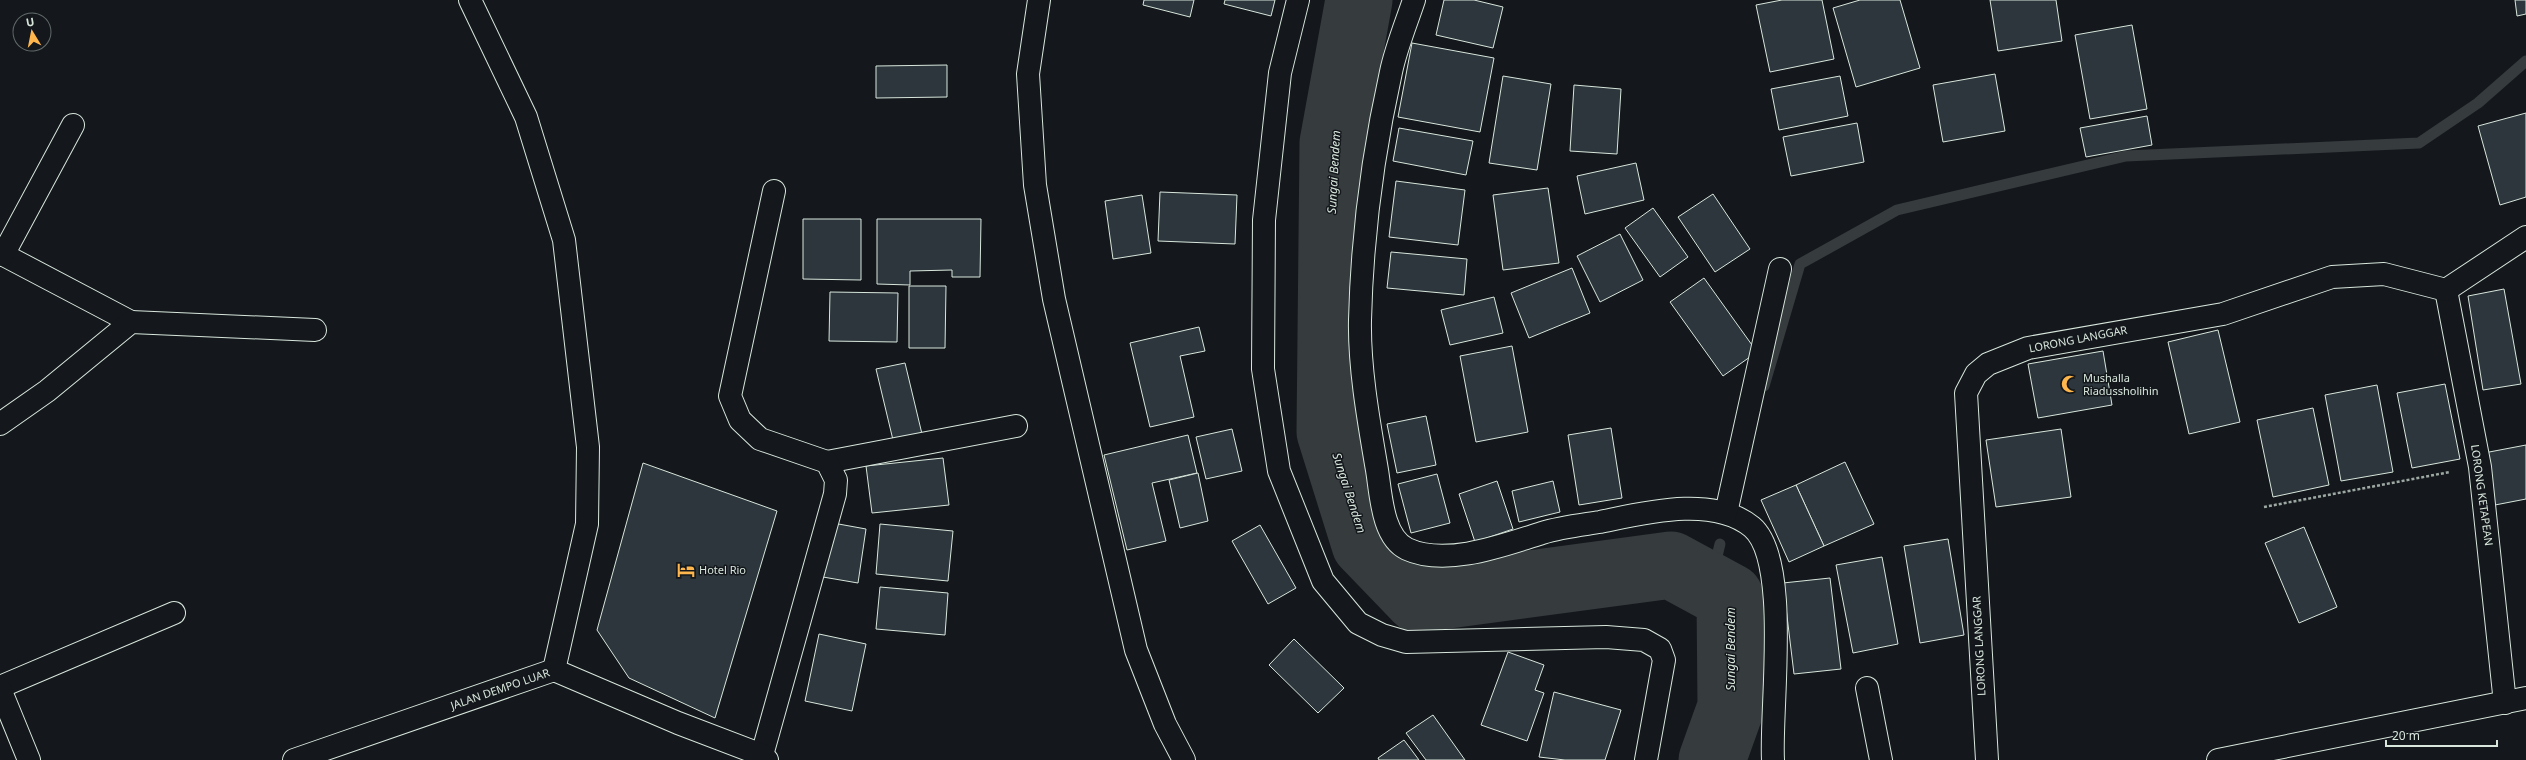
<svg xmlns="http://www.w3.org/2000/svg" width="2526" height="760" viewBox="0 0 2526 760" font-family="'Noto Sans',sans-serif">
	<rect width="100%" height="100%" fill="#14181c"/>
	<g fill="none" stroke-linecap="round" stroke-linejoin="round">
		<g stroke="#363b3e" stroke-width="11">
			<polyline points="1764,386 1800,264 1897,210 2126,156 2419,143 2478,103 2526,61"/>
			<polyline points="1710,585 1720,544"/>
		</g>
		<polyline stroke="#363b3e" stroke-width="67" points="1359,0 1333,143 1330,432 1365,544 1418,599 1671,565 1730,597 1731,707 1712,760"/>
	</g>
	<g fill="#2c363c" stroke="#d8e6dc">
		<polygon points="1144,0 1194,0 1190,17 1143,5"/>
		<polygon points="1225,0 1275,0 1271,16 1224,4"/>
		<polygon points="1444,0 1474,0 1503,7 1493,48 1436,35"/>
		<polygon points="1782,0 1822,0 1834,59 1770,72 1756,5"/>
		<polygon points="1860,0 1900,0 1920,68 1856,87 1833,8"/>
		<polygon points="1990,0 2056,0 2062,41 1998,51"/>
		<polygon points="2515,0 2526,0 2526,14 2517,16"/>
		<polygon points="2132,25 2147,109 2090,119 2075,35"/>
		<polygon points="1412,43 1494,58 1480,132 1398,117"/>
		<polygon points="947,65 947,97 876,98 876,66"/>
		<polygon points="1995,74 2005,131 1943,142 1933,85"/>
		<polygon points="1503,76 1551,84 1537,170 1489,163"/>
		<polygon points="1840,76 1848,116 1779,130 1771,89"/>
		<polygon points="1574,85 1621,89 1617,154 1570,151"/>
		<polygon points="2526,113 2526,197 2500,205 2478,126"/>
		<polygon points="2147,116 2152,145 2086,157 2080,128"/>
		<polygon points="1857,123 1864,162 1791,176 1783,137"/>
		<polygon points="1399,128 1473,141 1466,175 1393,161"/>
		<polygon points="1636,163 1644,200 1585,214 1577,176"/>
		<polygon points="1396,181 1465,190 1458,245 1389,237"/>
		<polygon points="1548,188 1559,263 1503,270 1493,195"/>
		<polygon points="1160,192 1237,195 1235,244 1158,241"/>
		<polygon points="1713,194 1750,249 1715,272 1678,217"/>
		<polygon points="1142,195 1151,253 1113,259 1105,201"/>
		<polygon points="1653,208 1688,257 1660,277 1625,228"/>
		<polygon points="803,219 861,219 861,280 803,279"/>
		<polygon points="877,219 981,219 980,277 952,277 952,270 910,271 910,285 877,284"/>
		<polygon points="1620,234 1643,280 1600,302 1577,256"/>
		<polygon points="1391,252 1467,259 1464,295 1387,288"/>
		<polygon points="1572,268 1590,313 1529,338 1511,293"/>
		<polygon points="1704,278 1757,352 1723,376 1670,302"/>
		<polygon points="909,286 946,286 945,348 909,348"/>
		<polygon points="2504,289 2521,384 2483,390 2468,296"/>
		<polygon points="830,292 898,293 897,342 829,341"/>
		<polygon points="1494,297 1503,333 1450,345 1441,310"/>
		<polygon points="1199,327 1205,351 1180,356 1194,417 1150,427 1130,343"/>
		<polygon points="2218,330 2240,422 2189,434 2168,342"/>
		<polygon points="1512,346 1528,432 1476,442 1460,356"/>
		<polygon points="2103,351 2112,405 2038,418 2028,364"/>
		<polygon points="905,363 922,434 893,440 876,369"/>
		<polygon points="2445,384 2460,459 2412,468 2397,393"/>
		<polygon points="2377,385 2393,472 2341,481 2325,395"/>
		<polygon points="2313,408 2329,485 2273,497 2257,420"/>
		<polygon points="1426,416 1436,465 1397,473 1387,424"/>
		<polygon points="1611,428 1622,498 1579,505 1568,435"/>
		<polygon points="1232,429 1242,471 1206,479 1196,437"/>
		<polygon points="2061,429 2071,497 1996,507 1986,440"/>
		<polygon points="1188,435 1197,473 1152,483 1166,541 1127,550 1104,455"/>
		<polygon points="2526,445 2526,499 2495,505 2484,453"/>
		<polygon points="943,458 949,505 872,513 866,466"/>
		<polygon points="1845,462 1874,524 1824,546 1796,485"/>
		<polygon points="643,463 777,511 715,718 629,678 597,630"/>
		<polygon points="1198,473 1208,521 1180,528 1169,480"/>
		<polygon points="1437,474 1450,523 1411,533 1398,484"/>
		<polygon points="1497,481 1513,529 1475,542 1459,494"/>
		<polygon points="1553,481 1560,512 1519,522 1512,491"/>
		<polygon points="1796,485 1824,546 1789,562 1761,500"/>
		<polygon points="833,523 866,529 858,583 823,577"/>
		<polygon points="880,524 953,531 948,581 876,574"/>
		<polygon points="1260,525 1296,588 1268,604 1232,541"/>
		<polygon points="2304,527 2337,607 2299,623 2265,543"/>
		<polygon points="1948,539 1964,635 1920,643 1904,546"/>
		<polygon points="1882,557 1898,644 1853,653 1836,565"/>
		<polygon points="1830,578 1841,669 1794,674 1783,583"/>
		<polygon points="880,587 948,593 945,635 876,629"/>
		<polygon points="819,634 866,644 852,711 805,701"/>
		<polygon points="1294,639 1344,688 1318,713 1269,665"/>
		<polygon points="1508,652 1544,665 1535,690 1544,693 1527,741 1481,725"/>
		<polygon points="1554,692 1621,710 1605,760 1565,760 1539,757"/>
		<polygon points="1433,715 1465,760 1426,760 1406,733"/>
		<polygon points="1404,740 1419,760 1379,760 1378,758"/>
	</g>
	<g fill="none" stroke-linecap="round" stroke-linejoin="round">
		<g stroke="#d8e6dc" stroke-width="24">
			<g id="street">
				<polyline points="1039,0 1028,74 1035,185 1054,299 1136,650 1165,724 1184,760"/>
				<polyline points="1298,0 1280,73 1264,220 1263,369 1279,471 1323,581 1358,623 1382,635 1406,642 1606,637 1644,640 1660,649 1664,660 1646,760"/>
				<path d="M1414,0c-8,24 -18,48 -23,72 -18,81 -29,165 -31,248 -1,48 9,103 17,150 4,24 5,67 30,79 39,18 97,-4 135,-16 19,-6 39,-8 58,-11 44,-9 113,-27 152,5 39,33 18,182 21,233"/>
				<polyline points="0,253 131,322"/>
				<polyline points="3,255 73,125"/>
				<polyline points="2446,290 2480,467 2505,703"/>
				<polyline points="0,424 47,391 131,322 315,330"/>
				<polyline points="827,462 1016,426"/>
				<polyline points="1726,513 1780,269"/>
				<polyline points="0,687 174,613"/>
				<polyline points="1867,688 1881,760"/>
				<polyline points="0,689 29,760"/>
				<polyline points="762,755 835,494 836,480 827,462 760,439 740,420 730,396 774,191"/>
				<polyline points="1987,760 1966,393 1976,374 1988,364 2028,348 2223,314 2332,277 2384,274 2446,290 2526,237"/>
			</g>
		</g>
		<g stroke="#d8e6dc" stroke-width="24">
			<g id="secondary">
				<polyline points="470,0 526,117 564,240 588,447 587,524 554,670"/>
				<polyline points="294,760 554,670 678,723 762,755 767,760"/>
				<polyline points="2218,760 2526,698"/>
			</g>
		</g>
		<polyline stroke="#9da8a2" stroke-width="2.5" stroke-dasharray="3 2" stroke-linecap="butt" points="2264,507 2450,472"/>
		<use href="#street" stroke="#14181c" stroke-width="22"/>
		<use href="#secondary" stroke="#14181c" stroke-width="22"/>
	</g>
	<defs>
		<g id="mosque-bare" transform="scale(1.38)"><path d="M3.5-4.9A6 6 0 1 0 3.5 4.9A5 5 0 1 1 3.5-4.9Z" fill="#ffb74d" stroke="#14181c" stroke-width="2.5" paint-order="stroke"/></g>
		<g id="hotel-bare" transform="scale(1.38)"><path d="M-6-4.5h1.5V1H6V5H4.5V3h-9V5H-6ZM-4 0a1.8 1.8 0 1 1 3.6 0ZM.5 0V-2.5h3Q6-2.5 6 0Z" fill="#ffb74d" stroke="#14181c" stroke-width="2.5" paint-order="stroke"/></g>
	</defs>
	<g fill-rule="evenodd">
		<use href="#mosque-bare" x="2070" y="384"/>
		<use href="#hotel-bare" x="686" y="570"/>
	</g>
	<g text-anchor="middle" stroke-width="3" stroke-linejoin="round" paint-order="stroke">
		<g font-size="11" fill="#d8e6dc" stroke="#14181c">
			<text transform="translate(2078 339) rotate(-11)" y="4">LORONG LANGGAR</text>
			<text transform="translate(2482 495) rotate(82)" y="4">LORONG KETAPEAN</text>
			<text transform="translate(1979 646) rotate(-93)" y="4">LORONG LANGGAR</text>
			<text transform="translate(500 689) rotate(-19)" y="4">JALAN DEMPO LUAR</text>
		</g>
		<g font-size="11" fill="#d8e6dc" stroke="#14181c" text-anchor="start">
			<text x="2083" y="382">Mushalla<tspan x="2083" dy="13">Riadussholihin</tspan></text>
			<text x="699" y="574">Hotel Rio</text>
		</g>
		<g font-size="12" font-style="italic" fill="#d8e6dc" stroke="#14181c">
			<text transform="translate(1334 172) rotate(-87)" y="4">Sungai Bendem</text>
			<text transform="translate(1349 493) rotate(72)" y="4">Sungai Bendem</text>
			<text transform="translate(1731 649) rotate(-90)" y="4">Sungai Bendem</text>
		</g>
	</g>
	<g transform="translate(32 32) rotate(350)"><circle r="19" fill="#14181c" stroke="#626a69"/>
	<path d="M0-3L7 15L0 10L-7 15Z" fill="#ffb74d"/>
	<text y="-6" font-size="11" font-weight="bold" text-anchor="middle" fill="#d8e6dc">U</text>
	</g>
	<path d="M2386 740v6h111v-6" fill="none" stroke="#d8e6dc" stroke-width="2"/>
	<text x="2392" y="740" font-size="12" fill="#d8e6dc" stroke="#14181c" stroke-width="3" paint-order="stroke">20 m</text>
</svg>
